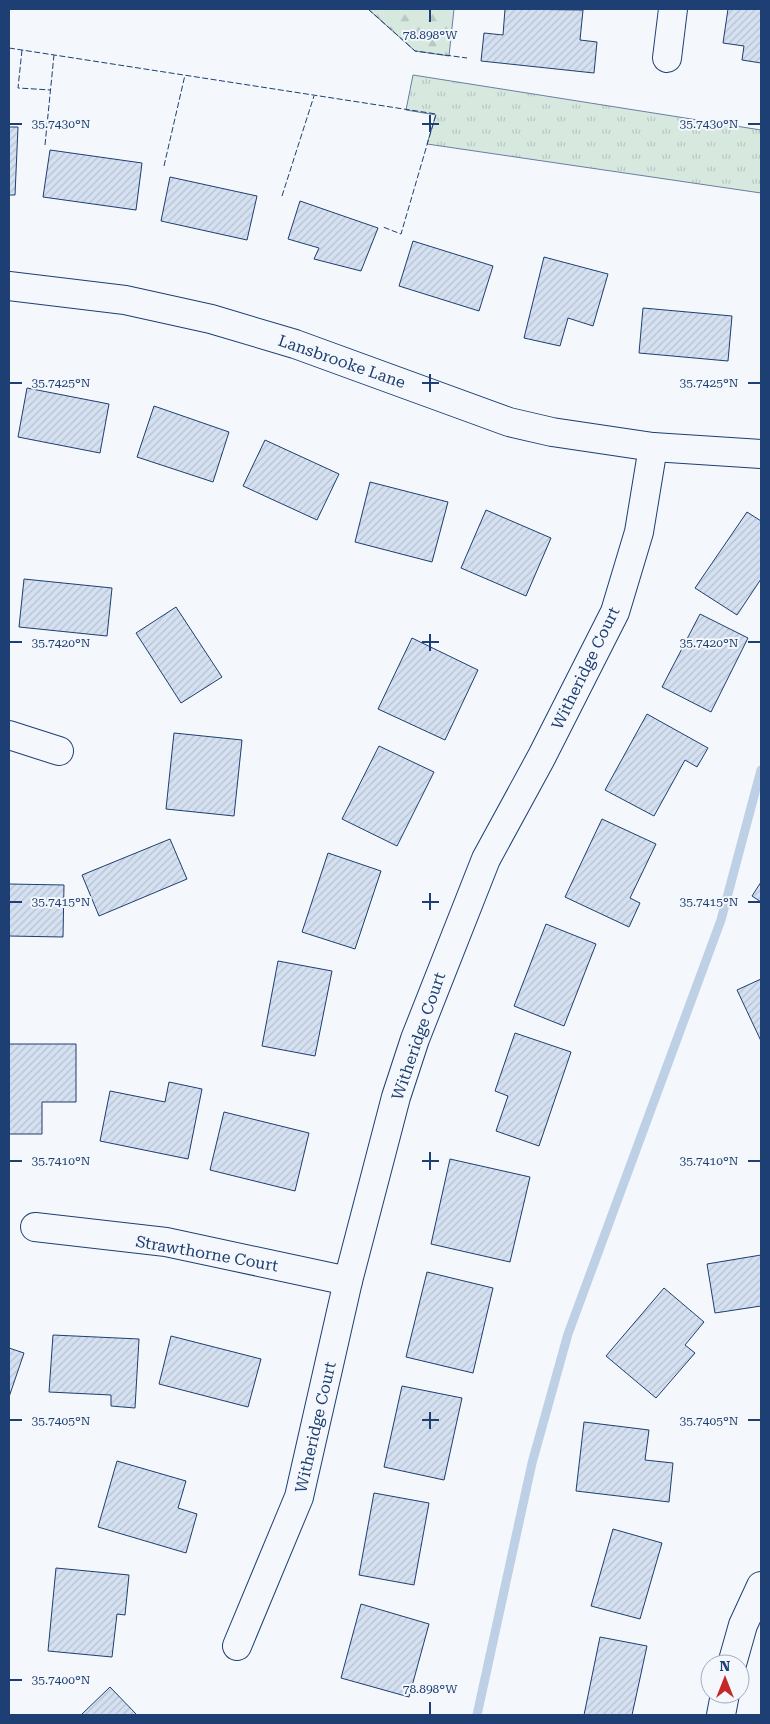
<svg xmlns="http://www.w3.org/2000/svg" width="770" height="1724" viewBox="0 0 770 1724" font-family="'Roboto Serif',serif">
	<defs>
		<pattern id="grass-tufts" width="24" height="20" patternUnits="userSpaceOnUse" patternTransform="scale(1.25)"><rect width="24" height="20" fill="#d7e8df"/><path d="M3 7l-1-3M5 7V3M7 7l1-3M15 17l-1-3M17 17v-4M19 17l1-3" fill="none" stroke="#b8c8c3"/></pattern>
		<pattern id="forest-firs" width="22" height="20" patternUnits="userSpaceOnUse" patternTransform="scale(1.25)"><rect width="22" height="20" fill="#d7e8df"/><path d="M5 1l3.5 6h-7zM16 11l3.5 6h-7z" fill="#b8c8c3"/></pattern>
		<pattern id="building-hatch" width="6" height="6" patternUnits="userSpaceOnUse" patternTransform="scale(1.25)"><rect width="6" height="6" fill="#d5e0f0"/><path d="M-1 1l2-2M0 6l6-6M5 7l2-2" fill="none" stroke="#b6c1d1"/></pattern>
	</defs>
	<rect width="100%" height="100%" fill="#f4f7fb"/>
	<polygon fill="url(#grass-tufts)" stroke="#687fa3" points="413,75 761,130 761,193 427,144 436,115 406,110"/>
	<polygon fill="url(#forest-firs)" stroke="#687fa3" points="368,9 454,9 449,56 415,51"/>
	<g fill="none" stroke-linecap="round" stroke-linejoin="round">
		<polyline stroke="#bed0e5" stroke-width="9" points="477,1715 532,1463 568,1334 721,920 761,770"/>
	</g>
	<g fill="url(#building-hatch)" stroke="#1d3f73">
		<polygon points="505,9 583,10 580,40 597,42 594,73 481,61 484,33 503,35"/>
		<polygon points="728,9 761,9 761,63 742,60 744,46 723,43"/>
		<polygon points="9,127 18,127 15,195 9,195"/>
		<polygon points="50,150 142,163 136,210 43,197"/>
		<polygon points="170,177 257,196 247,240 161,221"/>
		<polygon points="300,201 378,228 361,271 314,259 319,248 288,239"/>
		<polygon points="413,241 493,266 479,311 399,286"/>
		<polygon points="544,257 608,274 593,326 568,318 560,346 524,338"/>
		<polygon points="643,308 732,316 728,361 639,353"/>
		<polygon points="27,388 109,404 100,453 18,437"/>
		<polygon points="154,406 229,432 213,482 137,457"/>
		<polygon points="265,440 339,474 317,520 243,486"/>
		<polygon points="370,482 448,502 432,562 355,542"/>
		<polygon points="486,510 551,538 526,596 461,568"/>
		<polygon points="747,512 761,521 761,579 737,615 695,588"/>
		<polygon points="24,579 112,588 107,636 19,627"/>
		<polygon points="176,607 222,677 181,703 136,633"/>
		<polygon points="700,614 748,638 711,712 662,687"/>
		<polygon points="412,638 478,670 445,740 378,709"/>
		<polygon points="647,714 708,748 697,767 685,760 654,816 605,790"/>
		<polygon points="174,733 242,740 234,816 166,809"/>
		<polygon points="379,746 434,772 397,846 342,819"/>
		<polygon points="602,819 656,844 630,898 640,903 629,927 565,897"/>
		<polygon points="170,839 187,879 99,916 82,875"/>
		<polygon points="328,853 381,871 355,949 302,932"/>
		<polygon points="761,882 761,902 752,896"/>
		<polygon points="9,884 64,885 63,937 9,936"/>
		<polygon points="546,924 596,944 564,1026 514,1006"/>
		<polygon points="278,961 332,971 315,1056 262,1046"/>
		<polygon points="761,979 761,1041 737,990"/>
		<polygon points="515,1033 571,1052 539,1146 496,1131 508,1096 495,1091"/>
		<polygon points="9,1044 76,1044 76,1102 42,1102 42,1134 9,1134"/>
		<polygon points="169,1082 202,1089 188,1159 100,1141 110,1091 165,1102"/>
		<polygon points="224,1112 309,1133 295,1191 210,1170"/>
		<polygon points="450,1159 530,1177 510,1262 431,1244"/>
		<polygon points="761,1255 761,1306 715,1313 707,1264"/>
		<polygon points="427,1272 493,1288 473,1373 406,1357"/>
		<polygon points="664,1288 704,1322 685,1345 695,1353 656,1398 606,1356"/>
		<polygon points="53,1335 139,1339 135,1408 111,1406 111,1395 49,1392"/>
		<polygon points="171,1336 261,1359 248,1407 159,1384"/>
		<polygon points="9,1348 24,1353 9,1397"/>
		<polygon points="402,1386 462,1398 444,1480 384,1467"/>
		<polygon points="584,1422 649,1430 645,1460 673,1463 669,1502 576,1491"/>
		<polygon points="117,1461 186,1481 178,1508 197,1514 186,1553 98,1527"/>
		<polygon points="374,1493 429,1503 414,1585 359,1575"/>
		<polygon points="613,1529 662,1543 640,1619 591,1606"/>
		<polygon points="56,1568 129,1575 125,1615 117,1614 112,1657 48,1651"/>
		<polygon points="361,1604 429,1624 409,1697 341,1678"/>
		<polygon points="600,1637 647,1646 632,1715 584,1715"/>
		<polygon points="110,1687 137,1715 81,1715"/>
	</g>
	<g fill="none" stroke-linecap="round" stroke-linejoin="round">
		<g stroke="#1d3f73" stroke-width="30">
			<g id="street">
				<polyline points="667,58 673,9"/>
				<polyline points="9,286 125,300 211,319 295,344 509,422 552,432 653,447 761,454"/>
				<polyline points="9,735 59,751"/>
				<polyline points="35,1227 166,1242 348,1281"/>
				<polyline points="237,1646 299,1497 348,1281 396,1097 415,1039 486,859 541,758 615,612 639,532 653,447"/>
				<polyline points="732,1664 743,1625 761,1586"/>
				<polyline points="721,1715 725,1694"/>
			</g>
		</g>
		<use href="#street" stroke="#f4f7fb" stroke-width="28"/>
		<g stroke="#1d3f73" stroke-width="1" stroke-dasharray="6 2.5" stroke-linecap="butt">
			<polyline points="368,9 415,51 467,58"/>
			<polyline points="9,48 436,114 401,234 383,227"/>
			<polyline points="22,50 18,88 51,90"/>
			<polyline points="45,145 54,55"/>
			<polyline points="164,166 185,75"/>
			<polyline points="282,196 314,96"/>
		</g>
	</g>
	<path fill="none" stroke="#1d3f73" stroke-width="2" d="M430,10v12M430,115v17M10,124h12M422,124h17M748,124h12M430,374v18M10,383h12M422,383h17M748,383h12M430,634v17M10,642h12M422,642h17M748,642h12M430,893v17M10,902h12M422,902h17M748,902h12M430,1152v18M10,1161h12M422,1161h17M748,1161h12M430,1412v17M10,1420h12M422,1420h17M748,1420h12M10,1680h12M430,1702v12"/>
	<g text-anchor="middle" stroke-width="4" stroke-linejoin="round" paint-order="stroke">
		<g font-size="16" fill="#1d3f73" stroke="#f4f7fb">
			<text transform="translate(342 361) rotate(19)" y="6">Lansbrooke Lane</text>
			<text transform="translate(585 668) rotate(-64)" y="6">Witheridge Court</text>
			<text transform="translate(418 1036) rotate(-71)" y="6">Witheridge Court</text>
			<text transform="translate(207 1253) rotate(10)" y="6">Strawthorne Court</text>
			<text transform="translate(315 1427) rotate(-77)" y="6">Witheridge Court</text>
		</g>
	</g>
	<g font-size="12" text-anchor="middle" fill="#1d3f73" stroke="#f4f7fb" stroke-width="4" stroke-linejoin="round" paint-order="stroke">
		<text x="430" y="39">78.898°W</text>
		<text x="61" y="128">35.7430°N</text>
		<text x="709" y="128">35.7430°N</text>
		<text x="61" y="387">35.7425°N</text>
		<text x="709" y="387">35.7425°N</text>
		<text x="61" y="647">35.7420°N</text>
		<text x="709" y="647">35.7420°N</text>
		<text x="61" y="906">35.7415°N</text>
		<text x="709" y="906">35.7415°N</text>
		<text x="61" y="1165">35.7410°N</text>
		<text x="709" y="1165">35.7410°N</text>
		<text x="61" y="1425">35.7405°N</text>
		<text x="709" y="1425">35.7405°N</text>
		<text x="61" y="1684">35.7400°N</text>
		<text x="430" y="1693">78.898°W</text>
	</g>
	<rect width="770" height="1724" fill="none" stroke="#1d3f73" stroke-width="20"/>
	<g transform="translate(725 1679)"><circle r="24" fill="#f4f7fb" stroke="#9eadc5"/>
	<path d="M0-4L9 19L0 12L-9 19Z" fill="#c62828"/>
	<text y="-8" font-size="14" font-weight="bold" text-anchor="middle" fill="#1d3f73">N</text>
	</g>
</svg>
